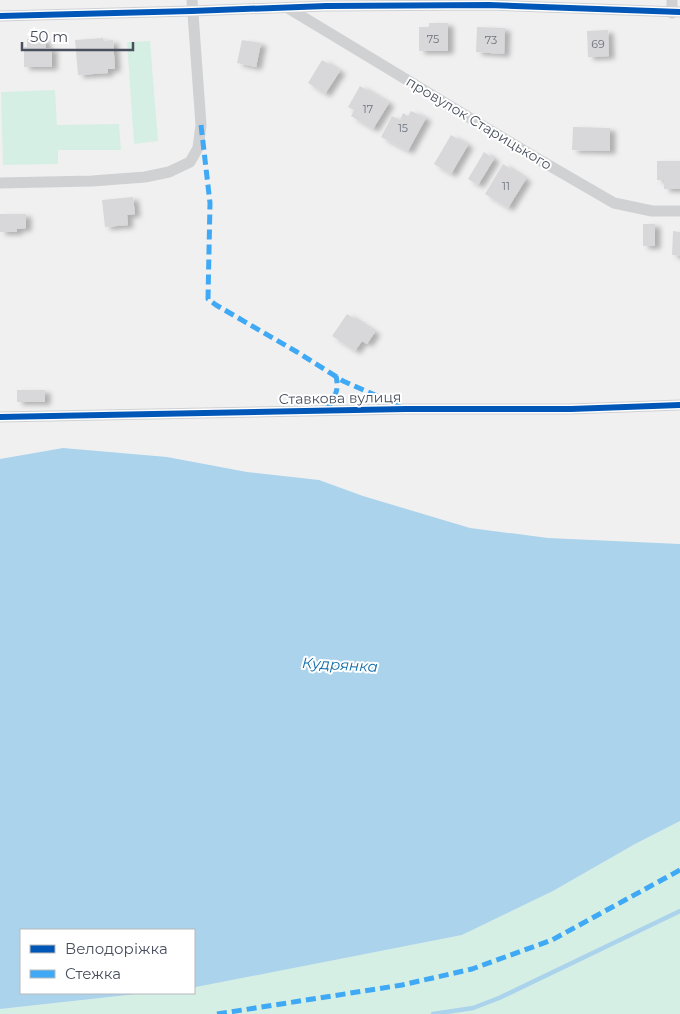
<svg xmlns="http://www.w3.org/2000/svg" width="680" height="1014" viewBox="0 0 680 1014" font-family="Montserrat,sans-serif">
	<defs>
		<filter id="shadow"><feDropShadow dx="5.5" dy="3" stdDeviation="2.5" flood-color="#0004"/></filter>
	</defs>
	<rect width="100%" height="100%" fill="#f1f0f0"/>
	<g fill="#d6efe4">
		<polygon points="150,41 158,141 134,144 127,42"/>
		<polygon points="55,90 57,125 119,124 121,150 58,150 58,164 3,165 1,92"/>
		<polygon points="680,821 680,1014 0,1014 0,1009 146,993 194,993 194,987 462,935 553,891 635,844"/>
	</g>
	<polygon fill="#abd3ec" points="63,448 167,457 247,472 319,480 363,496 470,528 548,538 680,544 680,821 635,844 553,891 462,935 196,987 194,987 194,930 21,930 21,993 146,993 0,1009 0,459"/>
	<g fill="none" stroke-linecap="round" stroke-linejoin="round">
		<polyline stroke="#abd3ec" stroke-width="4.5" points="433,1014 473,1008 499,998 680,911"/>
	</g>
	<g fill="#d8d8da" filter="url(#shadow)">
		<polygon points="429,23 448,23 448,51 419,51 419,27 429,27"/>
		<polygon points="477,27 505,28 504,54 476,52"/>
		<polygon points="608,30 609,56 588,57 587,31"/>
		<polygon points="103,38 104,41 113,40 115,69 108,69 108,73 78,75 75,40"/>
		<polygon points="27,39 45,39 46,48 52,48 52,67 24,67 24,47 27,47"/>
		<polygon points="242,40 261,43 256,67 237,63"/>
		<polygon points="322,60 340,71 325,94 308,83"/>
		<polygon points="360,86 389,103 373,129 351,116 354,110 348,107"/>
		<polygon points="411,111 426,118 408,151 381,137 392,116 400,120 403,113 408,116"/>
		<polygon points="573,127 610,128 610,151 572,150"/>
		<polygon points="451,135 468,145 451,174 434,164"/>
		<polygon points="484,152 494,159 478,185 468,179"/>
		<polygon points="657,161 680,161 680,189 664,189 664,180 657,180"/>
		<polygon points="503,164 526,179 508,208 485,194"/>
		<polygon points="133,197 135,214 127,215 128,225 105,227 102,200"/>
		<polygon points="0,214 26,214 26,228 17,229 17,232 0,232"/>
		<rect x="643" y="224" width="12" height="22"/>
		<polygon points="673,231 680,232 680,256 672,255"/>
		<polygon points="347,314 375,332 367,344 362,341 355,351 332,336"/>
		<rect x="17" y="390" width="28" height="12"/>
	</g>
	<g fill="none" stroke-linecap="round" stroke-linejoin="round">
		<g stroke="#cfd1d3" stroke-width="11">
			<polyline points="672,0 672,13"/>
			<polyline points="288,8 538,159 614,203 652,211 680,211"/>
			<polyline points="0,16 192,11 326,6 489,5 680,12"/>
			<polyline points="0,183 92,181 145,177 169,172 190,162 198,148 201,125 192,0"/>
			<polyline points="0,417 406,409 571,409 680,405"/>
		</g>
		<g stroke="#3fa9f5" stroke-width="5" stroke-dasharray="10 5" stroke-linecap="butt">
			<polyline points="201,125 210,203 208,299 216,305 297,352 343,381 400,406"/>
			<path d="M327,411c6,-15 13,-17 9,-35"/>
			<polyline points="217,1014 402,985 472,969 552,940 680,870"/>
		</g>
		<g stroke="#fff" stroke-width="9">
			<g id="cycleway">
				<polyline points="0,16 192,11 326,6 489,5 680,12"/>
				<polyline points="0,417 406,409 571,409 680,405"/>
			</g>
		</g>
		<use href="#cycleway" stroke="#0057b8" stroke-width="6"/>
	</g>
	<g text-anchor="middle" stroke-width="4" stroke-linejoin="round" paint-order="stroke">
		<g font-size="11" fill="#6e737e">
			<text x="433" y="43">75</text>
			<text x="491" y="44">73</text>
			<text x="598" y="48">69</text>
			<text x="368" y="113">17</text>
			<text x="403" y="132">15</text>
			<text x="506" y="190">11</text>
		</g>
		<g font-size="14" fill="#484f5d" stroke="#fff">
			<text transform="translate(479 123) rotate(31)" y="5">провулок Старицького</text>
			<text transform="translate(340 398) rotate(-1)" y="5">Ставкова вулиця</text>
		</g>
		<g font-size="15" font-style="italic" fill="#0f6da8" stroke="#fff">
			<text transform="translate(340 665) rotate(3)" y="5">Кудрянка</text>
		</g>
	</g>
	<rect x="20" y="929" width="175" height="65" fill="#ffffff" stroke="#b6b9be"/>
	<rect x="30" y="945" width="25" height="8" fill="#0057b8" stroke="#b6b9be"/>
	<text x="65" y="954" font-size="15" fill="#484f5d">Велодоріжка</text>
	<rect x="30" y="970" width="25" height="8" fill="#3fa9f5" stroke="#b6b9be"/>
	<text x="65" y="979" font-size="15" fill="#484f5d">Стежка</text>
	<path d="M22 42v8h111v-8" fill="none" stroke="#484f5d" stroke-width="2.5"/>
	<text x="30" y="42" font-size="15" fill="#484f5d" stroke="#ffffff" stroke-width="4" paint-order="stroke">50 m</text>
</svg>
